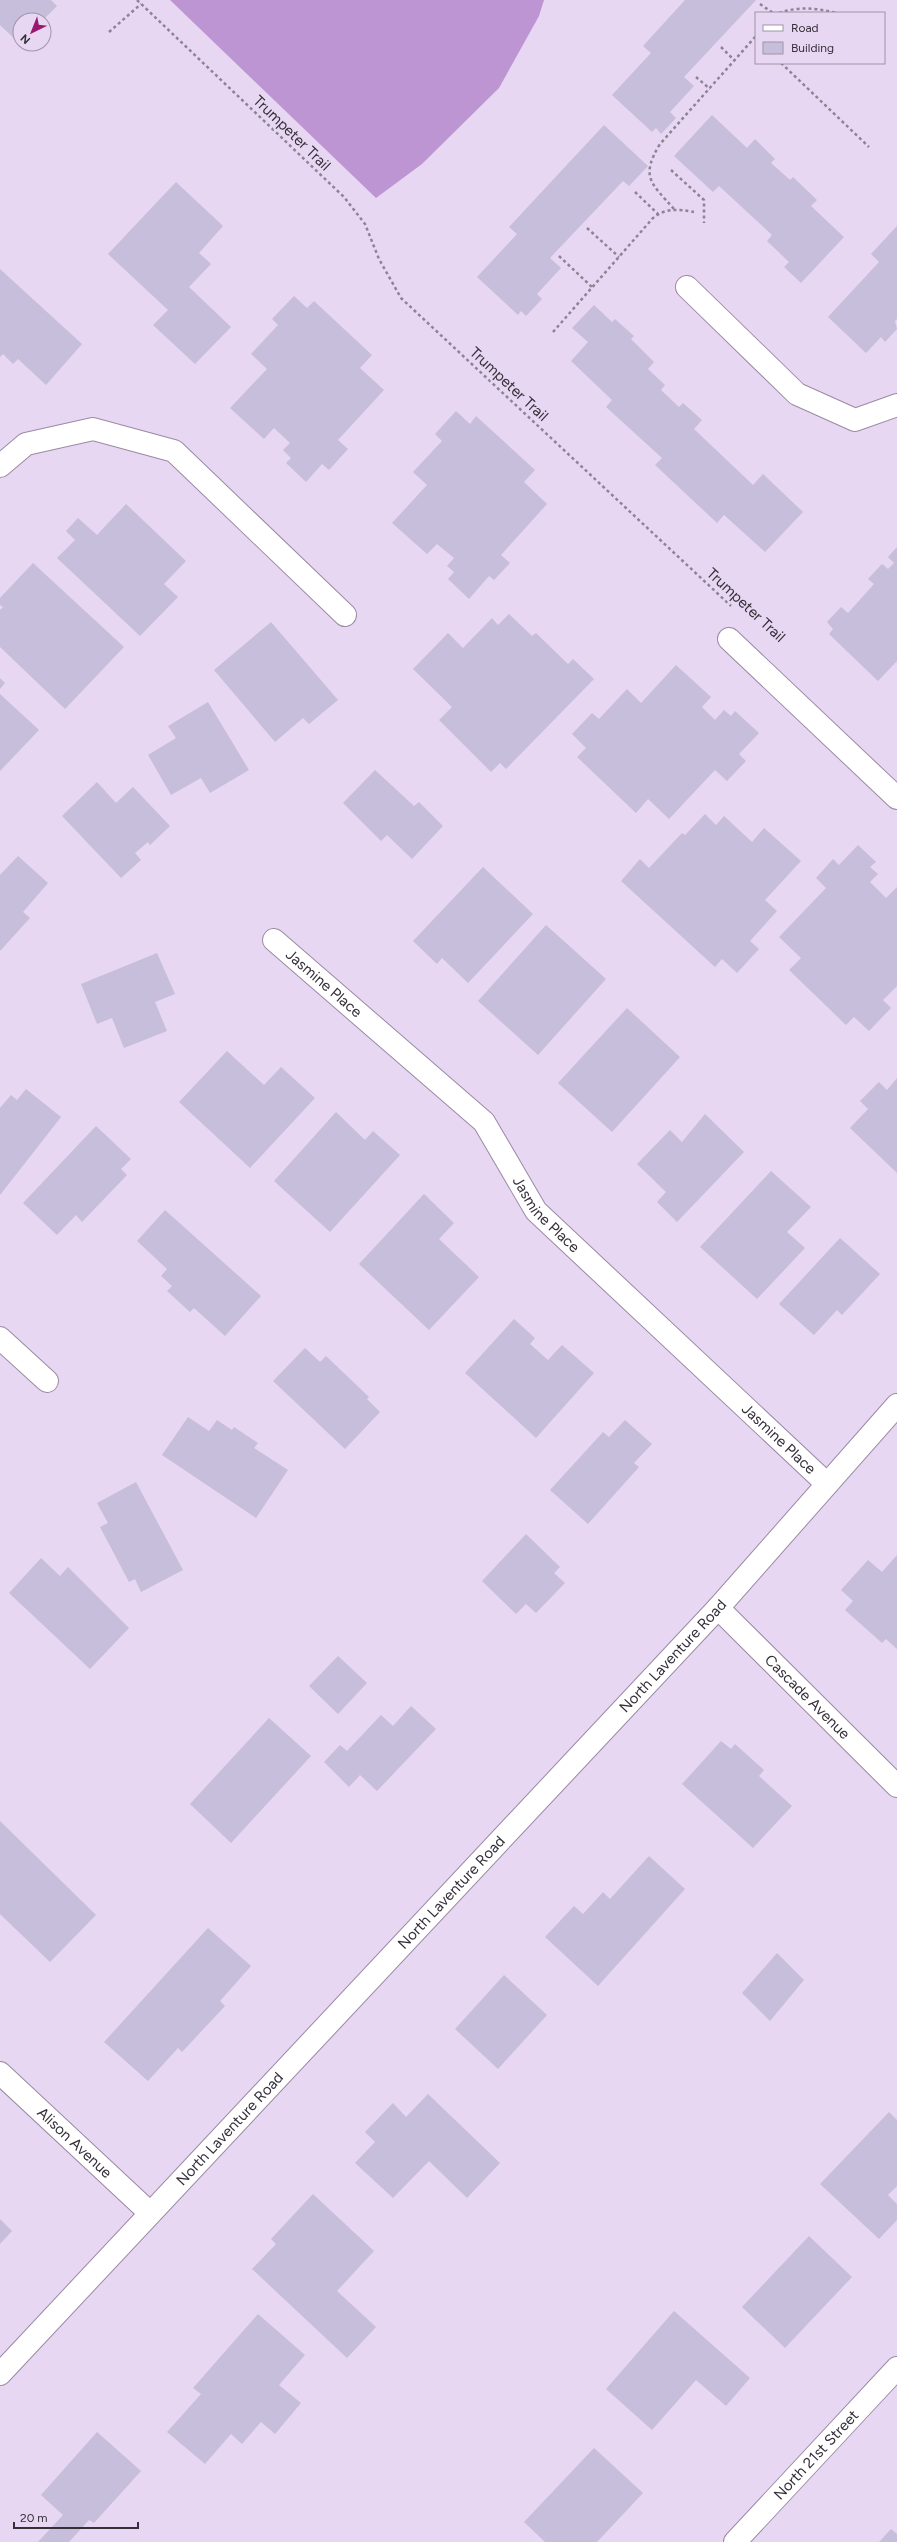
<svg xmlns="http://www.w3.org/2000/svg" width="897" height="2542" viewBox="0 0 897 2542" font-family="Figtree,sans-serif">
	<rect width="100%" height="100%" fill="#e8d7f2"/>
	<polygon fill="#bd95d2" points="170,0 544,0 539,16 499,88 422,164 376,198"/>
	<g fill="#c6beda">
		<polygon points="0,0 51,0 57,6 43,20 20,20 20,44 0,25"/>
		<polygon points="685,0 756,0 684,77 694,86 670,112 676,118 661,134 656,128 652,132 612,95 651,53 643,46"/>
		<polygon points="712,115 747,148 755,139 775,159 771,163 790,180 793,177 817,200 811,206 844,237 801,283 784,267 789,262 767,241 772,235 719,186 713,192 674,156"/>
		<polygon points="604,125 648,166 629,186 623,181 550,258 561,268 537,294 542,299 526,316 521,311 518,315 477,277 517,234 509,227"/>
		<polygon points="176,182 223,226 199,253 211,264 189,287 231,327 195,364 153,325 168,310 108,254"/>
		<polygon points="897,226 897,319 895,321 897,329 885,342 881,337 866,353 828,317 879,262 871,254"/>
		<polygon points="0,269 82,344 46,385 18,359 13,364 3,354 0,357"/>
		<polygon points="294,296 307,308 314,301 372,355 360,368 384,390 338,440 348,449 329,470 322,464 306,482 286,463 291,458 283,450 290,443 274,428 264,439 230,408 267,369 251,354 278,325 272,319"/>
		<polygon points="594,305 612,322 615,319 634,336 631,339 654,362 648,369 665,385 661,390 679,407 683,403 702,420 694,429 753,485 763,474 803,512 765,552 724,515 717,523 655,465 662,458 606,407 612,400 571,361 588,342 572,328"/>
		<polygon points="456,411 470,424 476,416 535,470 524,482 547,504 501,555 510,563 494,580 489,576 469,599 448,579 454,572 447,566 454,558 437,544 427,554 392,523 427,485 413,472 442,441 435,434"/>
		<polygon points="126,504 186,561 164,584 178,597 140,636 57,558 75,540 66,531 78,518 97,535"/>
		<polygon points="897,547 897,661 878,681 829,634 833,629 827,622 841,607 848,613 874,584 868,579 882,564 888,569 894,563 888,557"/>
		<polygon points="33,563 124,647 65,709 0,647 0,610 3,607 0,605 0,598"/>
		<polygon points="509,614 532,636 536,633 568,664 573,659 594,679 506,769 500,763 491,772 439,720 452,707 413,669 448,633 463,648 492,618 498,625"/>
		<polygon points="271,622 338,700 309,724 303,718 275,742 214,670"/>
		<polygon points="676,665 711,697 702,707 715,720 724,710 731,716 735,711 759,733 739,754 746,761 727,781 715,770 669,819 648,799 636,813 577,757 586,748 572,734 592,713 599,719 627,689 641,703"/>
		<polygon points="0,678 5,683 0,689"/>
		<polygon points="0,694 39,730 0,771"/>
		<polygon points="208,702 249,770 210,793 201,778 171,795 148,755 176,738 168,726"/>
		<polygon points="375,770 414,806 419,802 443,826 412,859 387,835 381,841 343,803"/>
		<polygon points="97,782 116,803 133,787 170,826 150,845 148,842 135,853 141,860 121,878 62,816"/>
		<polygon points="705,814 716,825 724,816 752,842 764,828 801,861 765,900 777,911 750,941 759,949 737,973 722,959 715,967 621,881 640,859 649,868 682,833 685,835"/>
		<polygon points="858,845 876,862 870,867 878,874 870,882 886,898 897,887 897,986 883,1000 891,1008 869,1031 854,1017 846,1025 789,970 801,958 779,937 826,888 816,878 833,859 839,865"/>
		<polygon points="18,856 48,883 23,912 30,918 0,951 0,875"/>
		<polygon points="483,867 533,914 468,983 442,958 437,964 413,941"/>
		<polygon points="546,925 606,979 538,1055 478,1001"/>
		<polygon points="157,953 175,994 155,1002 167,1031 124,1048 112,1018 97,1024 81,984"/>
		<polygon points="627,1008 680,1057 612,1132 558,1083"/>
		<polygon points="227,1051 264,1085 281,1067 315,1098 250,1168 179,1102"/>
		<polygon points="897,1078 897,1173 850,1128 868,1109 860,1101 879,1082 887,1090"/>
		<polygon points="26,1089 61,1117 0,1195 0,1108 11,1095 17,1100"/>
		<polygon points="336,1112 365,1140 373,1131 400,1155 330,1232 274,1181"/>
		<polygon points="705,1114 744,1152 677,1222 657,1202 666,1192 637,1164 670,1130 682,1142"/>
		<polygon points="96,1126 131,1159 121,1169 127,1175 82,1222 76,1215 57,1235 23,1203"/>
		<polygon points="771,1171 811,1207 787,1232 805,1248 757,1299 700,1247"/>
		<polygon points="424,1194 454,1223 439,1239 479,1277 429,1330 359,1264"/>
		<polygon points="165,1210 261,1296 225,1336 194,1308 190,1312 167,1291 172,1286 161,1276 167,1269 137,1241"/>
		<polygon points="840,1238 880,1274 842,1315 837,1310 814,1335 779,1304"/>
		<polygon points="514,1319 535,1338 530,1344 548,1360 562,1345 594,1373 536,1438 465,1373"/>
		<polygon points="305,1348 320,1362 326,1356 369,1397 367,1399 380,1412 345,1449 273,1381"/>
		<polygon points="188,1417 209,1431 217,1420 232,1430 234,1427 258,1443 254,1448 288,1470 256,1518 162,1455"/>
		<polygon points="625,1420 652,1444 634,1463 639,1467 588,1524 550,1490 603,1432 609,1437"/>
		<polygon points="136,1482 183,1570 141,1592 135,1579 129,1582 100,1527 108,1523 97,1503"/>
		<polygon points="526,1534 560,1567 554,1573 565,1583 536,1613 526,1604 516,1614 482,1581"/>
		<polygon points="897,1555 897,1649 886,1639 882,1643 845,1610 853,1601 841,1590 868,1560 882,1572"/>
		<polygon points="41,1558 60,1576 68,1567 129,1628 90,1669 9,1593"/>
		<polygon points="338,1656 367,1683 338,1714 309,1686"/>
		<polygon points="411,1706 436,1729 377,1791 360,1775 349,1787 324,1762 340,1745 347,1751 381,1715 393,1726"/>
		<polygon points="269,1718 311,1756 231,1843 190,1804"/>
		<polygon points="721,1741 731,1749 735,1744 764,1770 759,1776 792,1806 753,1848 682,1784"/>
		<polygon points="0,1821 96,1915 50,1962 0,1914"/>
		<polygon points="649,1856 685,1889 598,1986 545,1937 574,1906 583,1914 603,1892 610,1899"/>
		<polygon points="208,1928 251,1966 220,2001 225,2006 182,2052 178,2048 148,2081 104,2042"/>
		<polygon points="777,1953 804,1980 770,2021 742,1993"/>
		<polygon points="504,1975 547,2015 498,2069 455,2029"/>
		<polygon points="428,2094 500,2163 467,2198 429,2161 393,2198 355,2163 375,2142 365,2132 393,2103 406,2117"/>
		<polygon points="889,2112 897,2120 897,2186 888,2195 897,2204 897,2220 879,2239 820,2184"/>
		<polygon points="313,2194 374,2251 337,2291 376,2327 347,2358 252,2269 276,2244 271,2239"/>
		<polygon points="0,2219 12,2231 0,2244"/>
		<polygon points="809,2236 852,2277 785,2348 742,2307"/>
		<polygon points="674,2311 750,2378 726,2406 696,2380 652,2430 606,2389"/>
		<polygon points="258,2314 305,2355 279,2385 301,2403 275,2434 261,2422 242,2444 231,2434 205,2464 167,2432 201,2394 193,2388"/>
		<polygon points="97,2432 141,2471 94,2523 89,2520 69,2542 38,2542 63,2515 41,2495"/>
		<polygon points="594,2448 643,2493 597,2542 545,2542 524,2522"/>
		<polygon points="891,2529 897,2534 897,2542 879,2542"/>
	</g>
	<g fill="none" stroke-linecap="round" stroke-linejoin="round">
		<g stroke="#9a8aa3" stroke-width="24">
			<g id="minor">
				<polyline points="687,287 797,394 855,420 897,405"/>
				<polyline points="0,466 26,444 93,429 174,451 345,615"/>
				<polyline points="729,639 897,798"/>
				<path id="s1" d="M274,940l210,182 52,89 291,273"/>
				<polyline points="0,1338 47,1381"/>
				<path id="s2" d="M718,1608l179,178"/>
				<path id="s3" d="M0,2073l150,140"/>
				<path id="s4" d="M0,2374l718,-766 179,-203"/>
				<path id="s5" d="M735,2542l162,-174"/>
			</g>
		</g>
		<g stroke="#8e8395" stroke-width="2.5" stroke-dasharray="3 3" stroke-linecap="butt">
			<polyline points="137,0 344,197 365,224 379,259 401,298 731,606"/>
			<polyline points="760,4 773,13"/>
			<path d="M779,13c21,-7 36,-5 58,0"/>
			<polyline points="109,32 141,4"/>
			<polyline points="721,47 734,60"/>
			<polyline points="781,63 869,147"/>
			<polyline points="696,77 710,89"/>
			<polyline points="671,170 704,200 704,223"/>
			<polyline points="635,192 658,214"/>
			<path d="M674,209c-23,-26 -34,-32 -14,-65l96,-108"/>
			<polyline points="587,228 619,257"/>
			<polyline points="559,256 593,288"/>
			<path d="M553,332l100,-114c12,-10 25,-9 41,-6"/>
		</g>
		<use href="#minor" stroke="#fff" stroke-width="22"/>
	</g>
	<g text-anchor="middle" stroke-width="4" stroke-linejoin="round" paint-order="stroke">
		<g font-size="15" fill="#352f39" stroke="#e8d7f2">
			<text transform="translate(292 133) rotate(44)" y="5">Trumpeter Trail</text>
			<text transform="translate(509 384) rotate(43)" y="5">Trumpeter Trail</text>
			<text transform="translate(746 605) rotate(43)" y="5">Trumpeter Trail</text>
			<text dy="5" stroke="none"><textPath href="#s1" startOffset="66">Jasmine Place</textPath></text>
			<text dy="5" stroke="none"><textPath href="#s1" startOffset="390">Jasmine Place</textPath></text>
			<text dy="5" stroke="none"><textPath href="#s1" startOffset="714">Jasmine Place</textPath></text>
			<text dy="5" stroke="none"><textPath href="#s4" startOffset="984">North Laventure Road</textPath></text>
			<text dy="5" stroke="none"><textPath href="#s2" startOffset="126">Cascade Avenue</textPath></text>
			<text dy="5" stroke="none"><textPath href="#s4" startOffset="660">North Laventure Road</textPath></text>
			<text dy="5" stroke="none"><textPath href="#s4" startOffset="336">North Laventure Road</textPath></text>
			<text dy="5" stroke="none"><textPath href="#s3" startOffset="102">Alison Avenue</textPath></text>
			<text dy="5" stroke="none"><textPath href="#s5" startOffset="119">North 21st Street</textPath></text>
		</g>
	</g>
	<rect x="755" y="12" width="130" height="52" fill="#e8d7f2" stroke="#a094a8"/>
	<rect x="763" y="25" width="20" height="6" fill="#ffffff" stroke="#a094a8"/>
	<text x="791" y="32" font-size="12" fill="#352f39">Road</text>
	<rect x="763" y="42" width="20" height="12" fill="#c6beda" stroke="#a094a8"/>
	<text x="791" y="52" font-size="12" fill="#352f39">Building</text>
	<g transform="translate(32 32) rotate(223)"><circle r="19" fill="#e8d7f2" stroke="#a094a8"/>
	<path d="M0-3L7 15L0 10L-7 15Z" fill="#99186f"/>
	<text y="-6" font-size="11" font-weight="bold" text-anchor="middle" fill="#352f39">N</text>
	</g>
	<path d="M14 2522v6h124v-6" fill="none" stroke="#352f39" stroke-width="2"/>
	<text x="20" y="2522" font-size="12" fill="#352f39" stroke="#e8d7f2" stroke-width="3" paint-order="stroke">20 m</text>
</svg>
